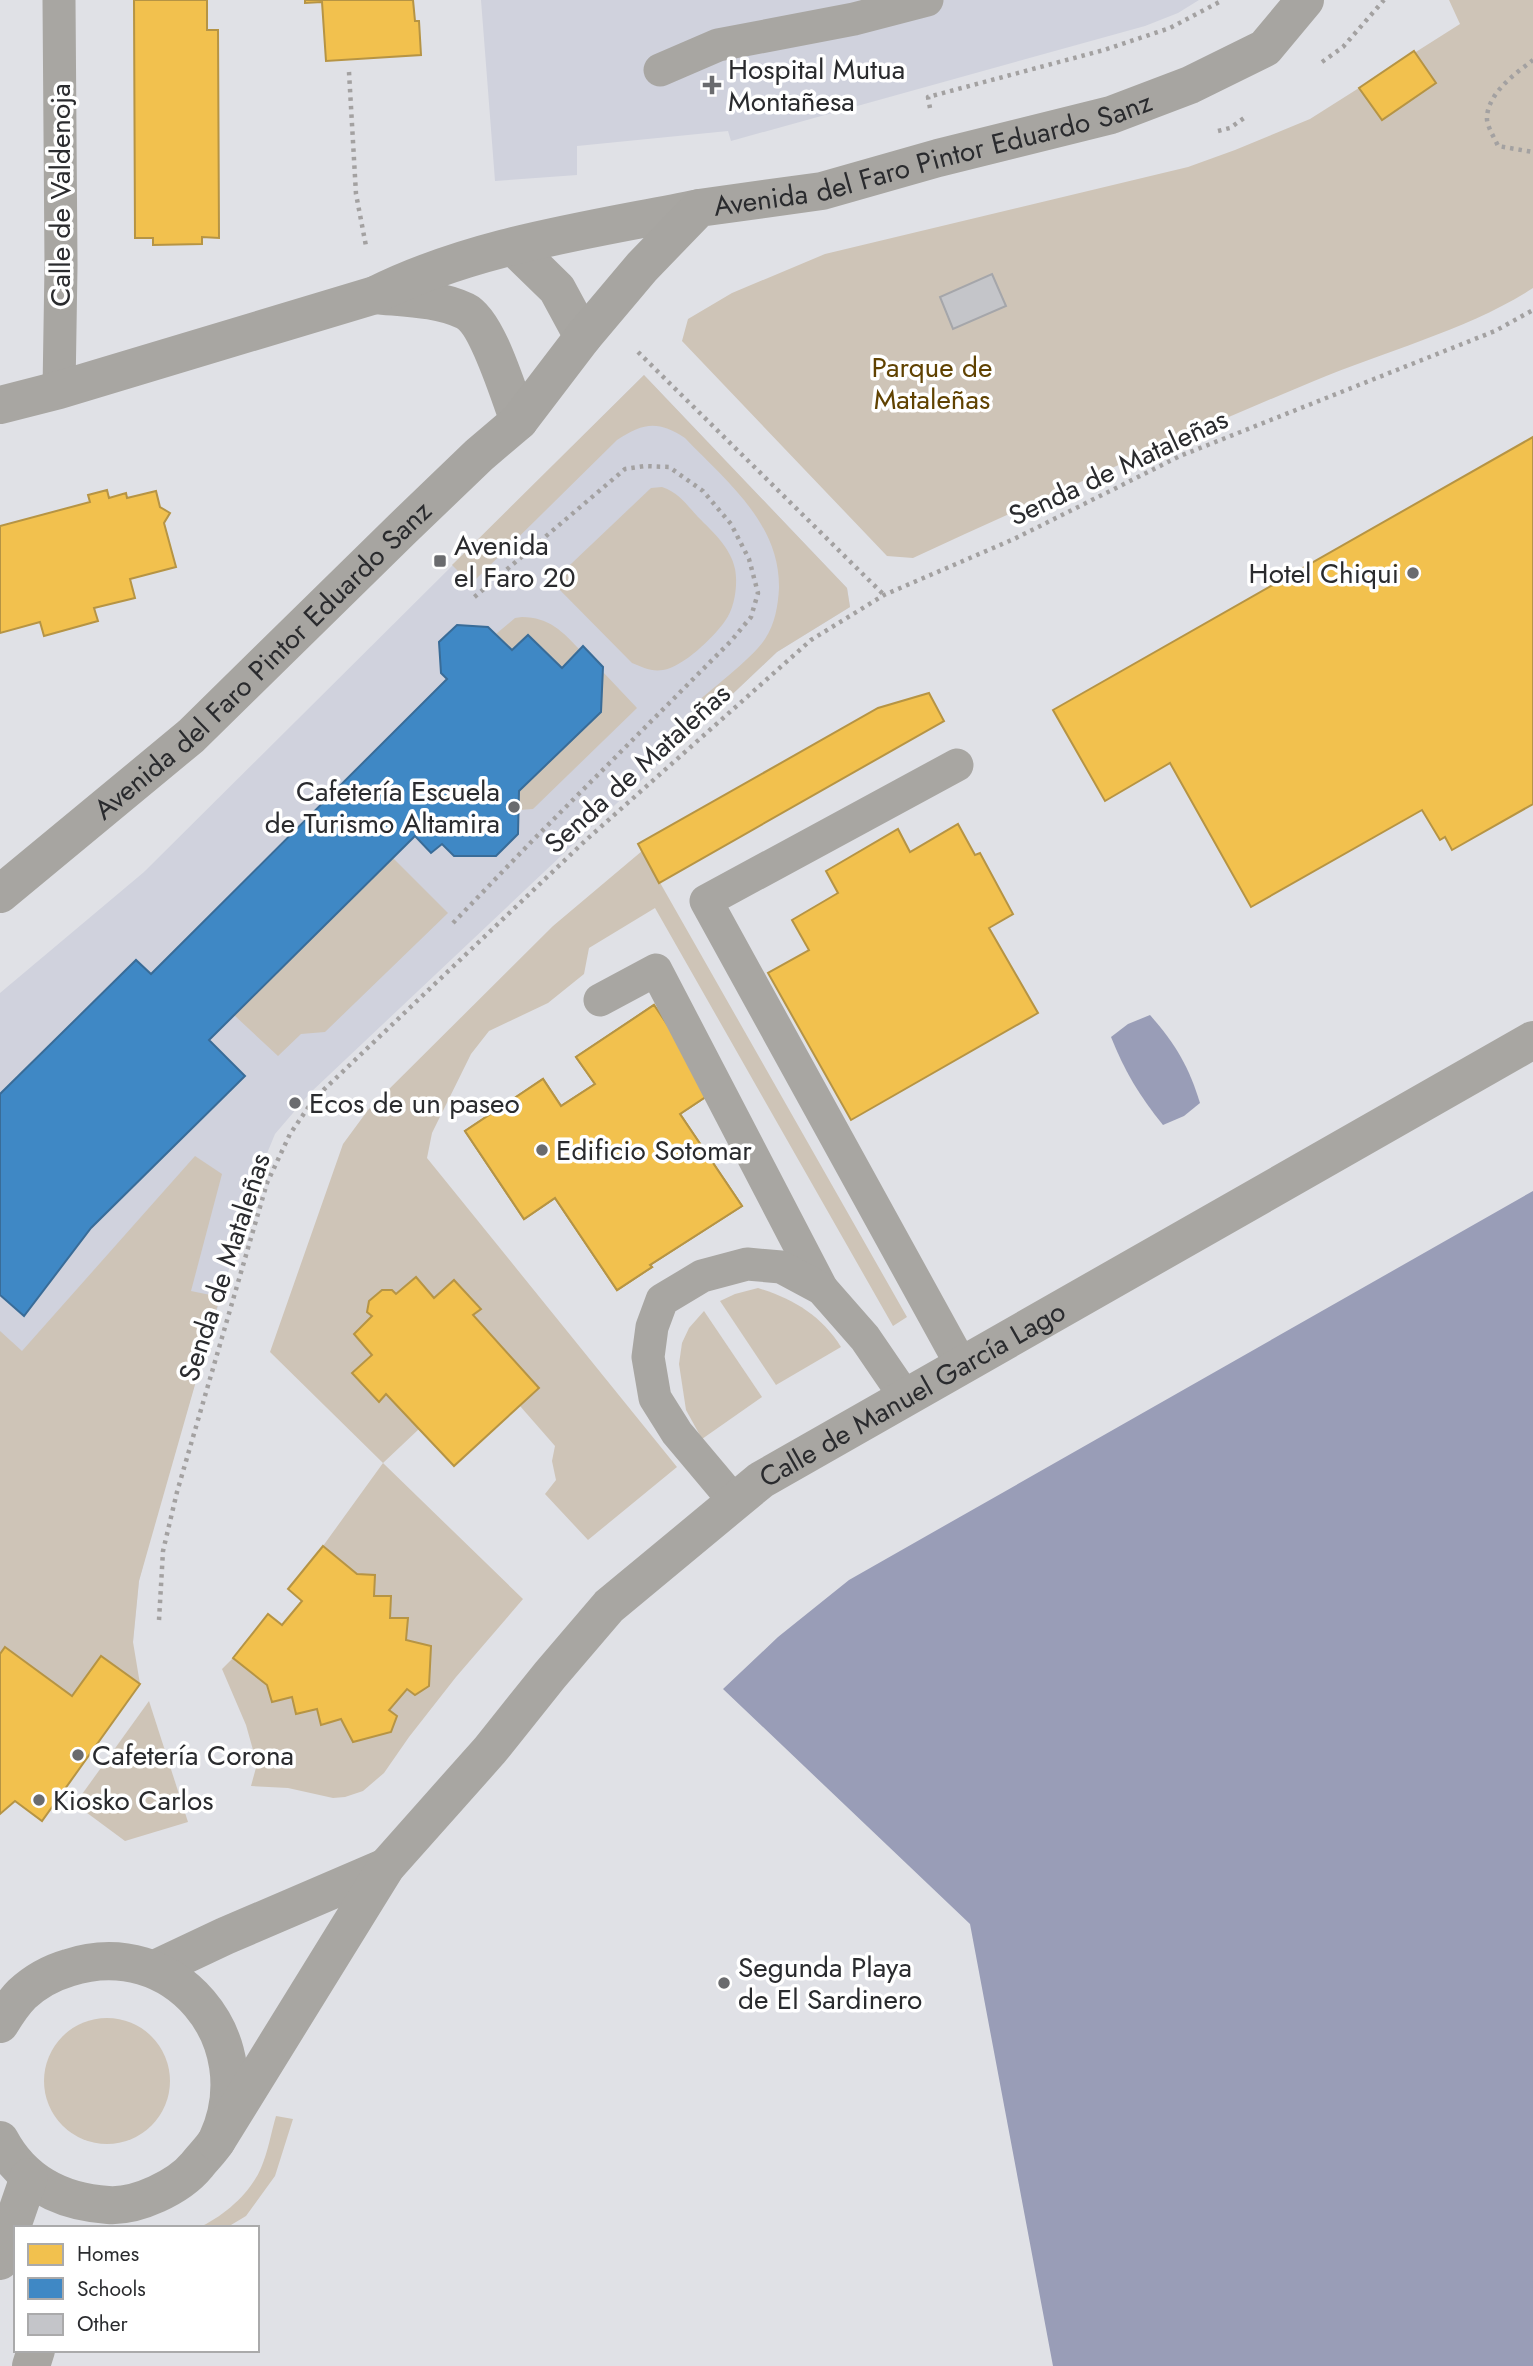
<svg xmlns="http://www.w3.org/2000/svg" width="1533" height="2366" viewBox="0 0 1533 2366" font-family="Jost,sans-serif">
	<rect width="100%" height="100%" fill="#e0e1e6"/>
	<g fill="#d0d2dd">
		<polygon points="481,0 1199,0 1178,13 1145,26 731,141 728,131 577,146 577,175 495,181"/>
		<polygon points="644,375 847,588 850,607 777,652 310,1093 275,1134 254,1185 159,1505 139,1581 133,1642 0,1569 0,993 144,872"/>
	</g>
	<g fill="#cec4b7">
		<path d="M1449,0h84v288c-63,41 -148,63 -219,93 -135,56 -268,116 -401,177l-26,-2 -205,-215 6,-22 44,-26 93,-39 363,-87 47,-17 75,-31 150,-95z"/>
		<path d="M644,375l203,213 3,19 -73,45 -75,71 -12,-15c19,-17 63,-50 75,-69 10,-15 13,-33 14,-51 1,-65 -53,-107 -94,-150 -27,-18 -42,-15 -68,2l-146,144 -19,-19z"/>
		<path d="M662,487c16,5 25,18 36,30 15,15 33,31 37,52 3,15 0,39 -10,52 -11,16 -42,46 -62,49 -12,2 -21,-3 -31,-7l-80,-81 99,-94z"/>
		<path d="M522,617c27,0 41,15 58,33l-18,18 -33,-33 -17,15 -16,-16 19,-16z"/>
		<polygon points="603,672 637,708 533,809 519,810 519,791 600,712"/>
		<polygon points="642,851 907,1317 893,1326 655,908 589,948 584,974 548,1003 489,1031 471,1054 432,1133 427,1158 677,1467 588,1540 545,1494 556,1480 552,1461 555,1446 520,1406 539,1387 473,1315 481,1308 454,1280 434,1298 416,1278 396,1294 392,1289 382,1290 369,1301 367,1311 372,1316 354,1334 372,1355 379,1402 386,1394 419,1429 383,1463 523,1599 456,1677 409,1737 384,1773 363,1791 345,1797 333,1798 288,1788 251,1786 257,1764 246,1725 222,1669 233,1658 267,1685 272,1702 292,1697 297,1714 317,1709 322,1725 341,1719 353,1742 391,1732 397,1717 389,1710 407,1689 415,1695 429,1686 431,1646 406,1640 408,1619 390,1618 391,1597 374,1596 375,1575 357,1574 323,1546 383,1463 270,1352 343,1144 368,1110 553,926"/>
		<polygon points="393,858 448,913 325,1032 301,1034 278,1056 234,1015"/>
		<polygon points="195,1156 222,1174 191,1291 220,1297 139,1581 133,1642 140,1684 101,1656 72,1696 5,1647 0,1654 0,1331 22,1351"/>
		<path d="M758,1288c35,11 63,27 83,59l-65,38 -56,-84 15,-7z"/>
		<polygon points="704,1311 762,1397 702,1439 686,1410 679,1364 682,1343 689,1328"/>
		<polygon points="149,1701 188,1822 125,1841 75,1804"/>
		<circle cx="107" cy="2081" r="63"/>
		<path d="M276,2116l17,3 -18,57 -29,40 -20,12h-28c25,-11 52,-34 63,-60 7,-16 10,-35 15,-52z"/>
	</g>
	<g fill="#999db7">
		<path d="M1150,1015c25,28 39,52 50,88l-16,13 -21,9c-23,-28 -39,-55 -52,-88l17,-13z"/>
		<polygon points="1533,1191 1533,2366 1053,2366 970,1924 723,1689 778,1637 849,1580"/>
	</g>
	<g fill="#f2c14e" stroke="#b69444" stroke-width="2" fill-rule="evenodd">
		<polygon points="134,0 207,0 207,30 218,30 219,238 202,237 202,244 153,245 153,238 135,238"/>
		<polygon points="305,0 413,0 415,21 419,21 421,55 326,61 322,2 305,3"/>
		<polygon points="1414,51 1436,83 1382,120 1359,88"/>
		<polygon points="1533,437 1533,804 1452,850 1445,837 1440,840 1422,810 1251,907 1170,763 1105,801 1053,710"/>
		<polygon points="107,490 109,498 126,493 127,498 156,491 160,507 170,513 164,523 176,567 130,579 135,598 94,608 98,621 44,636 40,622 0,633 0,526 90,502 88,495"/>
		<polygon points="929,693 944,721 659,883 638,844 878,708"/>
		<polygon points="958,824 975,855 980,853 1013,914 989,928 1038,1013 851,1120 768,973 809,950 792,920 838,893 826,871 898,829 910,852"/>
		<path d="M654,1005l59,87 -33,22 62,92 -92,59 2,2 -35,23 -62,-92 -31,21 -59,-88 78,-52 18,27 34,-22 -19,-27zM613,1136l13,21 -12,7 -12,-20z"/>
		<polygon points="654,1005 713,1092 680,1114 742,1206 650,1265 652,1267 617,1290 555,1198 524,1219 465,1131 543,1079 561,1106 595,1084 576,1057"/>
		<polygon points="416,1277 434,1298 454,1280 481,1309 473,1315 539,1388 454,1466 386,1394 379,1402 352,1373 372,1355 354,1334 372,1316 367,1312 369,1301 382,1290 392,1290 396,1294"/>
		<polygon points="323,1546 357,1574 375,1575 374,1596 391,1596 390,1618 408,1618 406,1640 431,1646 429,1686 415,1695 407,1689 389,1710 397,1716 391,1732 353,1742 341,1719 321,1725 317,1709 296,1714 292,1697 272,1702 267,1685 233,1658 268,1614 282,1625 302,1601 288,1589"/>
		<polygon points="5,1647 72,1696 101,1656 140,1684 42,1821 15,1801 0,1814 0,1654"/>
	</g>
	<polygon fill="#3f88c5" stroke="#396c98" stroke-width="2" points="457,625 488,627 512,650 528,635 562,668 583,646 603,667 601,712 519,791 518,834 496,856 454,856 442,844 431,853 415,836 209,1040 245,1076 91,1228 24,1316 0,1295 0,1094 136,960 151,974 447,679 441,673 439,642"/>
	<polygon fill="#c4c5c9" stroke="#a5a6aa" stroke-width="2" points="992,274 1006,306 953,329 940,297"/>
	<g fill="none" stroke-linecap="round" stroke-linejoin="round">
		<g stroke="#a3a1a1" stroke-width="4.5" stroke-dasharray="3.5 5" stroke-linecap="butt">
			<path d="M1533,60c-18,14 -47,34 -46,60 1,8 8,19 11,26l35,6"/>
			<polyline points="1322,62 1343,47 1384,0"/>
			<polyline points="349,72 356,194 366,246"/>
			<polyline points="930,108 928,97 1104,50 1170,28 1223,0"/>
			<polyline points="1218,131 1230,128 1244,118"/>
			<polyline points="638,352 884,595"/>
			<polyline points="453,923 534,839 731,641 751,617 758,593 749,559 731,524 703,491 669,467 645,466 625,469 472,599"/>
			<polyline points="159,1620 163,1551 177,1492 267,1183 290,1134 314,1099 586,840 811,640 884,595 1014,539 1180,456 1495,331 1533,310"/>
		</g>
		<g stroke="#a8a6a2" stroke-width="33">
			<polyline points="660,70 718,45 854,19 927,0"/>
			<polyline points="59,390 61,266 59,0"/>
			<polyline points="957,765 706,901 962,1366"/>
			<polyline points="600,1000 656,970 822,1289"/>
			<polyline points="735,1502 677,1433 655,1398 648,1357 652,1327 662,1300 702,1276 747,1264 781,1267 822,1289 865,1338 906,1398"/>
		</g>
		<g stroke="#a8a6a2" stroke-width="38">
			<polyline points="514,247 557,289 583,337"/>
			<path d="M375,295c29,3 63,3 90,16 23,11 44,85 54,110"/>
			<path d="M0,405l59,-15 316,-95c100,-50 216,-65 324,-87"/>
			<polyline points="155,1969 225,1936 386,1867"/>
			<path d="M0,2024c6,-10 14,-22 22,-30 13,-12 29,-21 46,-26 106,-35 195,72 149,172 -5,9 -14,17 -20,25 -18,22 -60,42 -89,40 -47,-3 -85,-22 -108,-65"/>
			<path id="s1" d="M216,2142l170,-275 104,-117 60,-75 59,-69 152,-126 772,-440"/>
			<polyline points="0,2261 29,2177"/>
			<polyline points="31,2366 36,2350"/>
		</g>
		<path stroke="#a7a5a1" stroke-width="38" id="s2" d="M0,894l191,-158 211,-207 77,-74 40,-34 64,-84 59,-70 57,-59 123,-17 116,-33 173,-43 79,-30 75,-37 40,-48"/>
	</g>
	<g fill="#6a6b6e" stroke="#fff" stroke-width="2.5">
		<path d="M708.5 74.5h7v7h7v7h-7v7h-7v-7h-7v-7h7z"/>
		<rect x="433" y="554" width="14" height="14" rx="3.5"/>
		<circle cx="1413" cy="573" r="7"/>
		<circle cx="514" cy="807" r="7"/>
		<circle cx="295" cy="1103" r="7"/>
		<circle cx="542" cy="1150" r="7"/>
		<circle cx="78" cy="1755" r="7"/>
		<circle cx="39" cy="1800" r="7"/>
		<circle cx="724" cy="1983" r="7"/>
	</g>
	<g text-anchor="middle" stroke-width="7" stroke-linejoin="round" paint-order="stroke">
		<g font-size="28" fill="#2a2b2e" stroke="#fff" text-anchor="start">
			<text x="728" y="79">Hospital Mutua<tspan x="728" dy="32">Montañesa</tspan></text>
			<text x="454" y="555">Avenida<tspan x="454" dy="32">el Faro 20</tspan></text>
			<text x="1399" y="583" text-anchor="end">Hotel Chiqui</text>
			<text x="500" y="801" text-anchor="end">Cafetería Escuela<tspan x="500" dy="32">de Turismo Altamira</tspan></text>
			<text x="309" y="1113">Ecos de un paseo</text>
			<text x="556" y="1160">Edificio Sotomar</text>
			<text x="92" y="1765">Cafetería Corona</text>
			<text x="53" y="1810">Kiosko Carlos</text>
			<text x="738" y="1977">Segunda Playa<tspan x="738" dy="32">de El Sardinero</tspan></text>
		</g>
		<g font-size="28" fill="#2a2b2e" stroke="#fff">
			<text dy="10" stroke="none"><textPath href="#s2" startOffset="1222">Avenida del Faro Pintor Eduardo Sanz</textPath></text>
			<text transform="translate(60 195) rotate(-90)" y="10">Calle de Valdenoja</text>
			<text transform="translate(1118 467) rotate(-25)" y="10">Senda de Mataleñas</text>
			<text dy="10" stroke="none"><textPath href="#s2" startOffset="352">Avenida del Faro Pintor Eduardo Sanz</textPath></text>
			<text transform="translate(637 768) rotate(-42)" y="10">Senda de Mataleñas</text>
			<text transform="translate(224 1267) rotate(-72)" y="10">Senda de Mataleñas</text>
			<text dy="10" stroke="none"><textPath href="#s1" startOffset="1038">Calle de Manuel García Lago</textPath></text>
		</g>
		<g font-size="28" fill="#604201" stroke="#fff">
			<text x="932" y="377">Parque de<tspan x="932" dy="32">Mataleñas</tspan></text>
		</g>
	</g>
	<rect x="14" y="2226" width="245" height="126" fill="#ffffff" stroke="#aaaaab" stroke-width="2"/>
	<rect x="28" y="2244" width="35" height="21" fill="#f2c14e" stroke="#aaaaab" stroke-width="2"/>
	<text x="77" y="2261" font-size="21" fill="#2a2b2e">Homes</text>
	<rect x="28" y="2278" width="35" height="21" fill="#3f88c5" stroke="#aaaaab" stroke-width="2"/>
	<text x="77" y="2296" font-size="21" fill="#2a2b2e">Schools</text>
	<rect x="28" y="2314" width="35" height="21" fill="#c4c5c9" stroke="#aaaaab" stroke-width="2"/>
	<text x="77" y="2331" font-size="21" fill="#2a2b2e">Other</text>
</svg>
